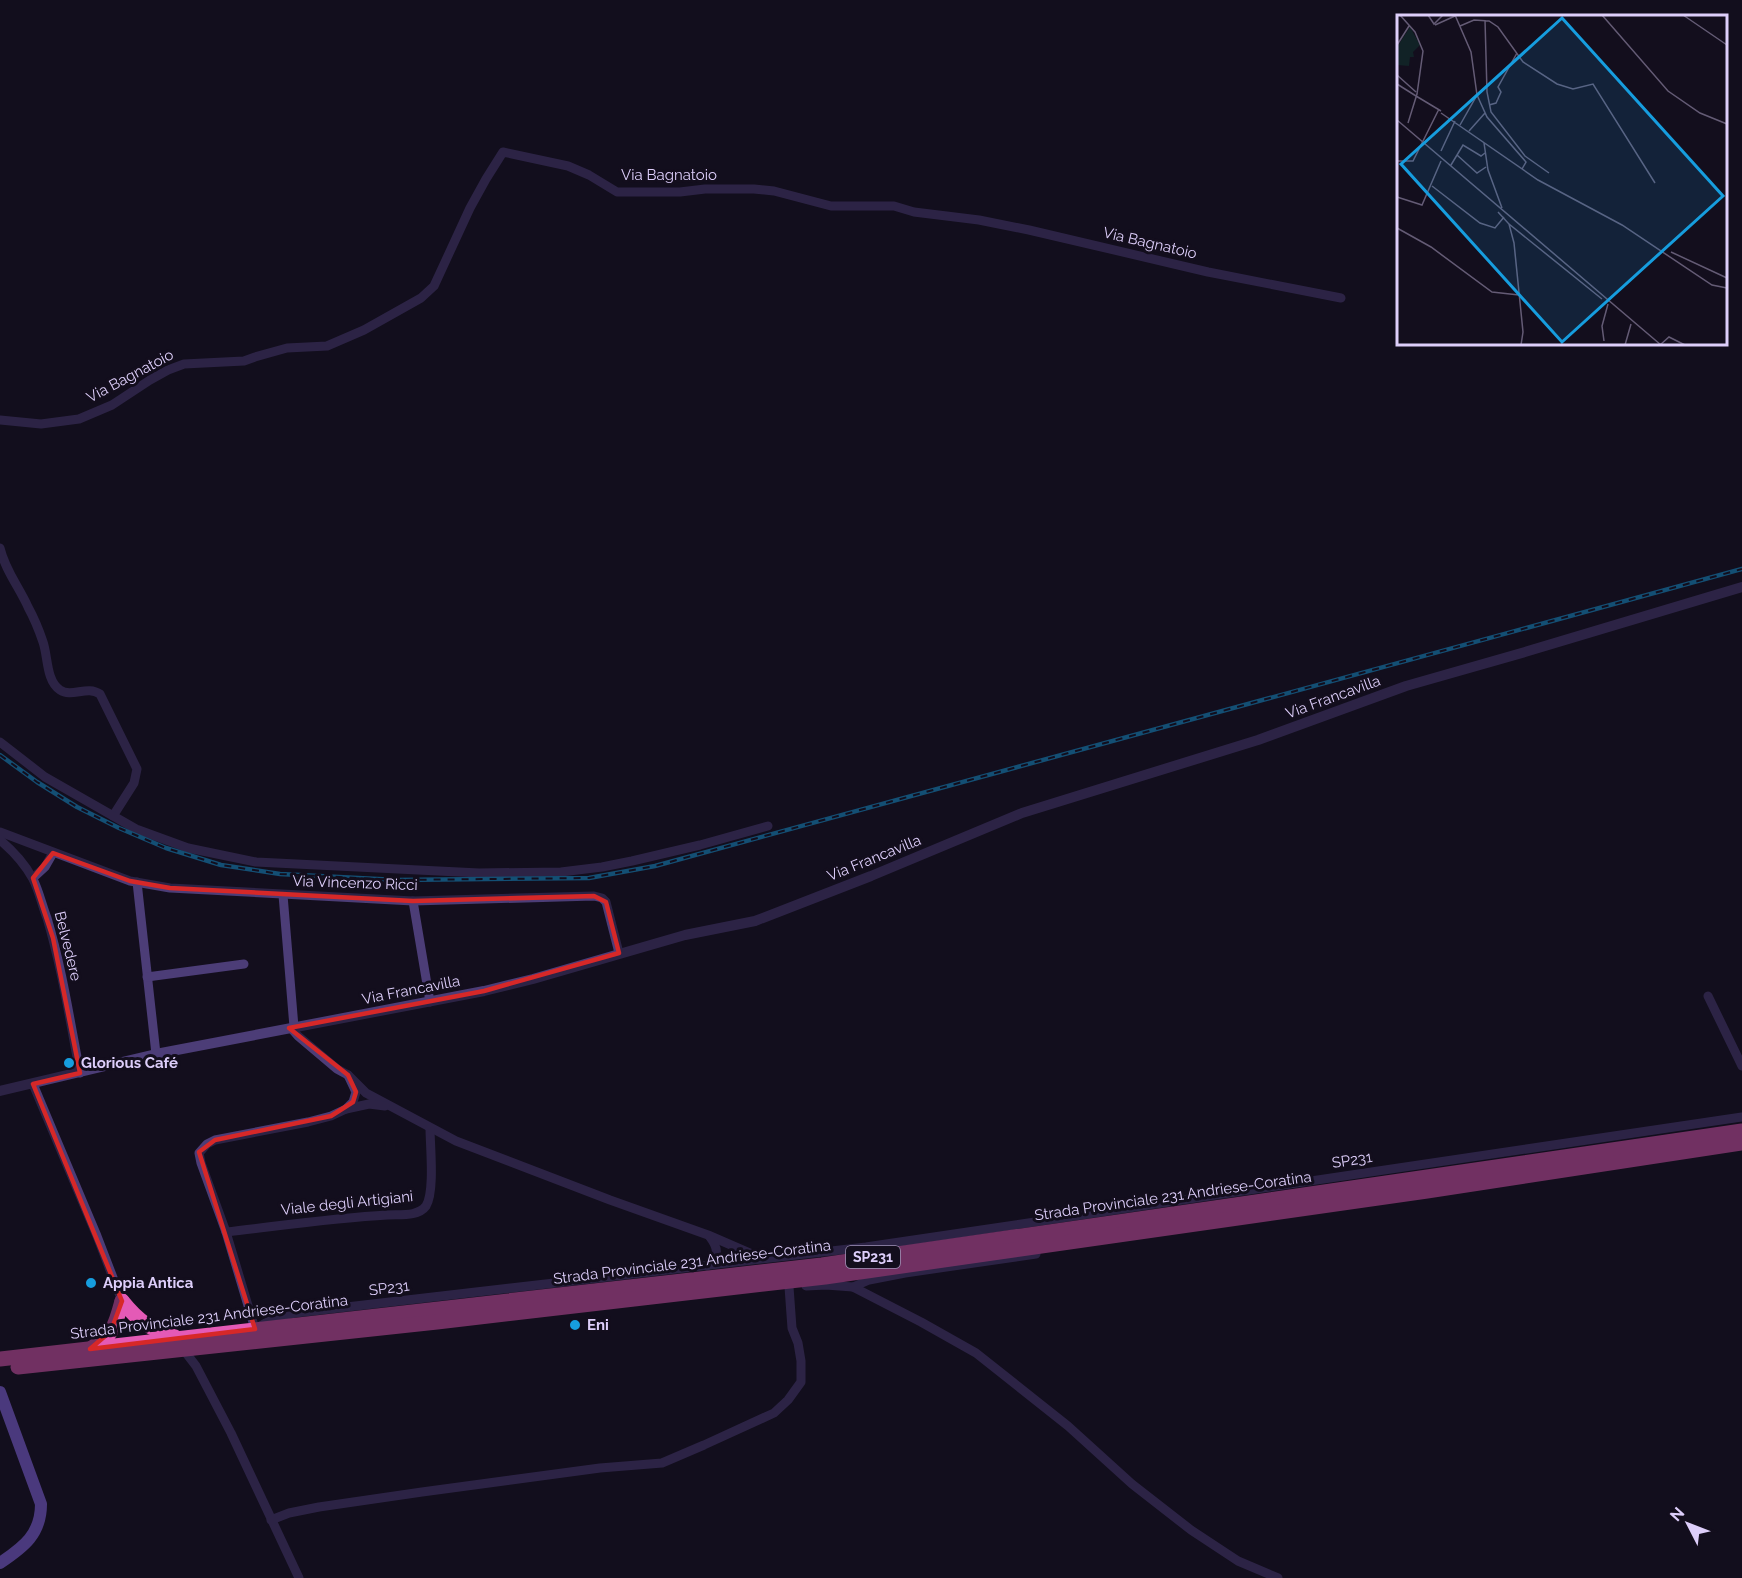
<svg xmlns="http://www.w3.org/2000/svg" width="1742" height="1578" viewBox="0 0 1742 1578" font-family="Raleway,sans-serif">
	<rect width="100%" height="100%" fill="#130e1d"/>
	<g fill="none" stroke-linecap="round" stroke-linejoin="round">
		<g stroke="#4c3d77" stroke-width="9">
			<polyline points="0,420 41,424 79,419 112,405 150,380 168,370 184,364 244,361 255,357 287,348 327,346 364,330 421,298 434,286 470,208 486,179 503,152 568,166 589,175 617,192 680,192 705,189 754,189 774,191 831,206 894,206 914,212 979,220 1029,230 1208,272 1341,298"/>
			<path d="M0,548c5,22 19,39 28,59 6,11 11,23 15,35 5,14 3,39 17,48 12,8 27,-5 40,4l37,75 -3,14 -21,33"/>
			<polyline points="0,742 45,777 136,829 188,848 256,862 479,873 561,872 602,867 632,861 700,845 768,826"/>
			<polyline points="0,832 130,881 170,888 413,901 594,896 602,898 606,902 619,953"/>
			<path d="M0,840c13,11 25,24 33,39 6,12 9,26 14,39 15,50 23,103 33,155"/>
			<polyline points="33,878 45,867 53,853"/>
			<polyline points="137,882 156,1054"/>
			<polyline points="283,895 294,1027"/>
			<polyline points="413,901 430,1002"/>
			<polyline points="147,977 244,964"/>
			<polyline points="1708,996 1742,1066"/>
			<polyline points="291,1028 298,1036 337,1069 348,1075 366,1093 456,1141 610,1200 708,1235 761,1258"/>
			<polyline points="348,1075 356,1092 353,1102 346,1109 331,1116 308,1122 215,1140 207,1144 199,1153 201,1163 226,1232 255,1329 276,1317 295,1313 866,1247 1742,1117"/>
			<polyline points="33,1084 97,1236 122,1301"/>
			<polyline points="346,1109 369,1104 385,1106"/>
			<path d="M226,1232c53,-6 107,-14 161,-17 12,-1 31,2 39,-9 9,-14 4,-61 4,-78"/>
			<path d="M707,1266c12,-9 12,-17 3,-29"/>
			<polyline points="806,1286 826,1285 853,1287 921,1322 976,1353 1068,1426 1132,1484 1191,1530 1238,1561 1278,1578"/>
			<polyline points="853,1287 869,1280 905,1273 1036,1254"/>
			<polyline points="183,1349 196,1366 231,1433 299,1578"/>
			<polyline points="271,1520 289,1513 319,1507 422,1492 600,1468 662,1463 704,1445 774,1413 788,1400 801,1382 801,1361 798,1343 792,1328 789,1287"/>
		</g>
		<polyline stroke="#4c3d77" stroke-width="10" points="0,1091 156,1054 484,991 533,979 685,935 755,921 871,876 1022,813 1258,740 1406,686 1525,652 1742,587"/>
		<path stroke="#8f6ef1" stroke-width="12" d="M0,1392l41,112c0,30 -17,43 -41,59"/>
		<g stroke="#e45ab6" stroke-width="15">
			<path d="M122,1301c17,21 28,28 53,36"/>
			<path d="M93,1347c20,-11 23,-24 29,-46"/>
			<polyline points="0,1359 822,1265 1742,1131"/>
			<polyline points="18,1367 437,1322 825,1277 1427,1191 1742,1143"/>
		</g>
		<g stroke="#169dde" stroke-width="4.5">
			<polyline id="rail" points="0,755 37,782 77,807 119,828 166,848 221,865 280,874 397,880 589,878 655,866 1742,569"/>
		</g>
		<use href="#rail" stroke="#130e1d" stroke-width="2" stroke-dasharray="7" stroke-linecap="butt"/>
	</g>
	<path d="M0 0H1742V1578H0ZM53,853l77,28 40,7 243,13 181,-5 12,6 13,51 -135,38 -195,37 59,47 8,17 -3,10 -22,14 -116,24 -16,12 56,177 -165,20 21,-18 11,-30 -89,-217 47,-11 -27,-135 -20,-60z" fill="#130e1d" fill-opacity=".55" fill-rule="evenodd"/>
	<path fill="none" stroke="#d62828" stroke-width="4.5" stroke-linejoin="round" d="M53,853l77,28 40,7 243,13 181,-5 12,6 13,51 -135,38 -195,37 59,47 8,17 -3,10 -22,14 -116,24 -16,12 56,177 -165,20 21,-18 11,-30 -89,-217 47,-11 -27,-135 -20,-60z"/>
	<g fill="#169dde" stroke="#130e1d" stroke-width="2">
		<circle cx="69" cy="1063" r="6"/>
		<circle cx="91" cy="1283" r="6"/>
		<circle cx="575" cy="1325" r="6"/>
	</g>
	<g text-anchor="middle" stroke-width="6" stroke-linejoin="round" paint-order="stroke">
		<rect fill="#130e1d" stroke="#a094b8" stroke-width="1.5" x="846" y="1246" width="54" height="22" rx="4.5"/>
		<g font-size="14" font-weight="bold" fill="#ddcefa">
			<text x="873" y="1262">SP231</text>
		</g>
		<g font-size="15" fill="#ddcefa" stroke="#130e1d">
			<text x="669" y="180">Via Bagnatoio</text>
			<text transform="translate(1150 243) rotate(13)" y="5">Via Bagnatoio</text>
			<text transform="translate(130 376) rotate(-28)" y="5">Via Bagnatoio</text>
			<text transform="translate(1333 697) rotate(-20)" y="5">Via Francavilla</text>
			<text transform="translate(874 858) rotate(-22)" y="5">Via Francavilla</text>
			<text transform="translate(355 883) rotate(2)" y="5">Via Vincenzo Ricci</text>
			<text transform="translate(68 946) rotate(76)" y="5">Belvedere</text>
			<text transform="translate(411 990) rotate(-11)" y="5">Via Francavilla</text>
			<text transform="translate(1352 1160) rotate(-9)" y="5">SP231</text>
			<text transform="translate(1173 1196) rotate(-8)" y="5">Strada Provinciale 231 Andriese-Coratina</text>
			<text transform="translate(347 1203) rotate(-6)" y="5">Viale degli Artigiani</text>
			<text transform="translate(692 1262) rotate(-7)" y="5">Strada Provinciale 231 Andriese-Coratina</text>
			<text transform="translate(389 1288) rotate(-7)" y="5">SP231</text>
			<text transform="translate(209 1317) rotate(-7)" y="5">Strada Provinciale 231 Andriese-Coratina</text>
		</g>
		<g font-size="15" font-weight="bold" fill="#ddcefa" stroke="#130e1d" text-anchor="start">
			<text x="81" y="1068">Glorious Café</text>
			<text x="103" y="1288">Appia Antica</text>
			<text x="587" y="1330">Eni</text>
		</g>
	</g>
	<g transform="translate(1397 15)">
		<rect width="330" height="330" fill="#130e1d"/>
		<path d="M13,12l10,18 -7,7 1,5h-4l-1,9 -12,-1v-18z" fill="#112226"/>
		<path fill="none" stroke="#645b75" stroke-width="1.5" d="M3,0l15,17 8,19 -6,43 -9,29M31,0l6,9 9,-9M58,0l16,37 6,43 -17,30M205,0l66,76 32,22 27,11M286,0l44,30M88,5l2,72 4,20 34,44 24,17M38,10l20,-9M63,11l14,-6 15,1 9,6 25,35 34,22 16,5 20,-5 62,99M0,30l12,-19M0,60l19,17M0,69l19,12M80,80l10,22 39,45 -4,7M19,81l25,15M92,90l7,-2 5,-11 -3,-5 19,-34M44,98l97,67 84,45 90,60 15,3M0,105l264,225M72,116l16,-18M87,128l4,27 14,38M44,136l14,-30M60,140l20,18 9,-6M0,146h16l26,-52M54,150l12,-20 18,11 4,-3M35,171l48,37 15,5 9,-11M0,182l25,8 19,-44M101,197l11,12 5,19 9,89 -2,13M112,209l93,75M0,213l34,19 61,45 27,3M274,237l56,26M207,326l-2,-15 6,-22M228,330l6,-21M263,330l9,-8 16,8"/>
		<path fill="#169dde" fill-opacity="0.15" stroke="#169dde" stroke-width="3" d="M165,3l161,178 -161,146 -161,-178z"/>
		<rect width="330" height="330" fill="none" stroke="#ddcefa" stroke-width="3"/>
	</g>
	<g transform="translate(1688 1524) rotate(312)" stroke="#130e1d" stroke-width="4.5" paint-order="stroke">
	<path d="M0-4.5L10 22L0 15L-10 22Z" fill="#ddcefa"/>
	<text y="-9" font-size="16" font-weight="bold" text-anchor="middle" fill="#ddcefa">N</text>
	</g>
</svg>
